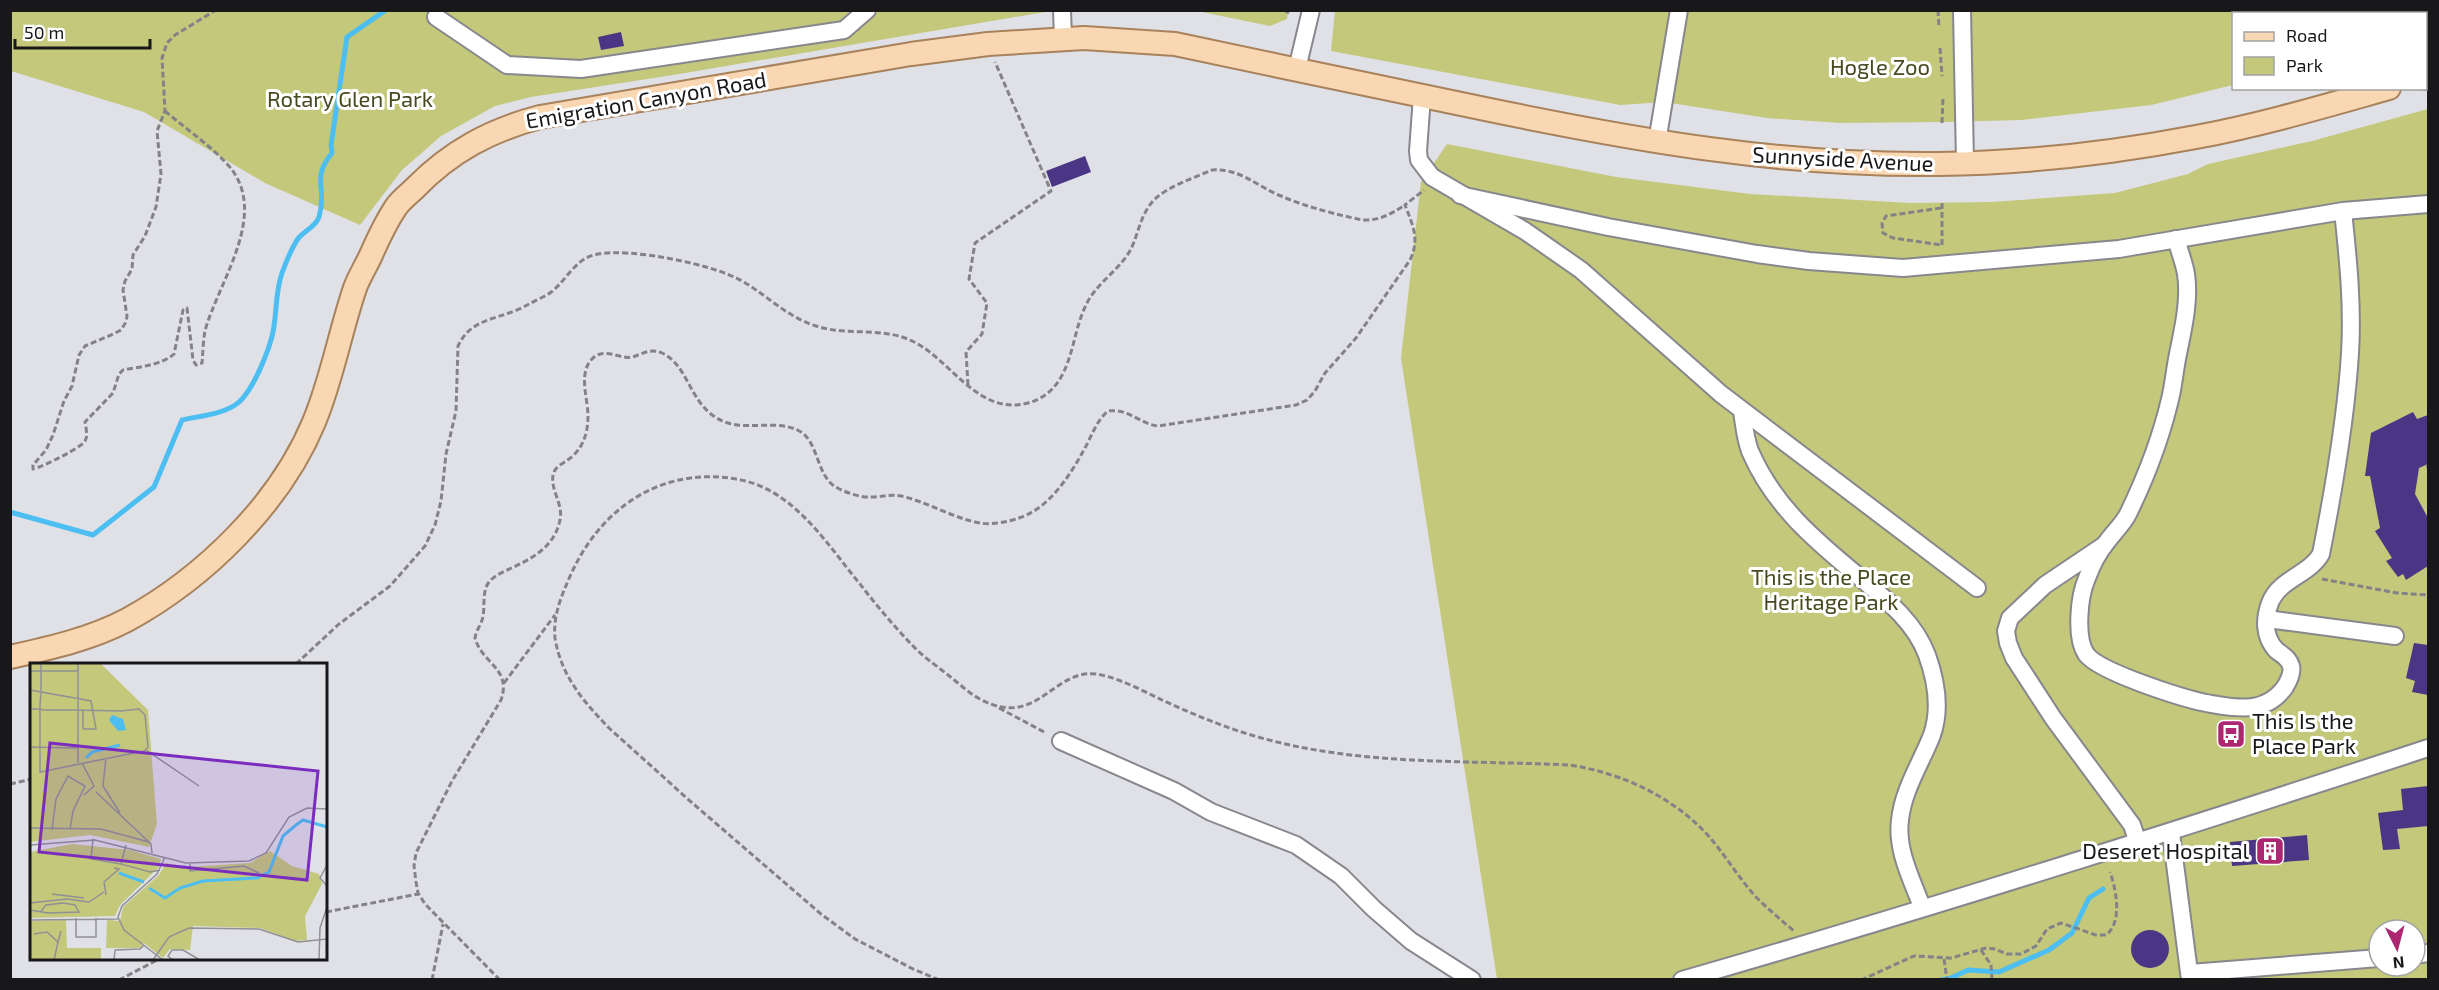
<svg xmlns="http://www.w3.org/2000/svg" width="2439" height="990" viewBox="0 0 2439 990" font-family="'Exo 2',sans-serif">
	<rect width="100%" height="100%" fill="#e0e0e7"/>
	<g fill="#c3c87b" fill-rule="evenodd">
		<polygon points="1335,10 2428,11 2428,40 2426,40 2426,14 2234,14 2233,85 2151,105 2022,120 1943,122 1840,123 1767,118 1664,102 1620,105 1331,51"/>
		<polygon points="10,11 1051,11 673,75 531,97 495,106 441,136 402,170 360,225 265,183 144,112 11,71"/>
		<polygon points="1197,11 1288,11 1287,19 1270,26"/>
		<path d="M2428,109v870h-931l-96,-621 20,-176 26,-38 169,33 134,17 161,9 82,-1 122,-9 73,-19 20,-10 104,-23zM2379,930h36v36h-36z"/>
	</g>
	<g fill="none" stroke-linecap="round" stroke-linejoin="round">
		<g stroke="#4dbef2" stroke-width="5">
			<path d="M10,512l83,23 61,-48 28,-67c17,-4 44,-6 57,-18 14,-12 30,-51 34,-70 4,-19 2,-39 9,-59 4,-11 9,-23 15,-33 6,-9 19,-13 22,-23 9,-30 -9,-37 13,-64l-1,-8 16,-108 39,-27"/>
			<polyline points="1941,980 1951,978 1968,970 1999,972 2049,950 2072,933 2089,898 2103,889"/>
		</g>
	</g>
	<g fill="#4a3684">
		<polygon points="621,32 624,46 601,50 598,37"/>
		<polygon points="1085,156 1091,172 1052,187 1046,171"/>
		<polygon points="2413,412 2417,419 2428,415 2428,464 2419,468 2415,494 2428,518 2428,566 2406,580 2403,574 2398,577 2386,561 2392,558 2375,531 2380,528 2370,476 2365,476 2371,433"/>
		<polygon points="2414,643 2428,645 2428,695 2412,692 2415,681 2406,678"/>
		<polygon points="2428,786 2428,826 2397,829 2400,849 2383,850 2378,813 2403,810 2401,789"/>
		<polygon points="2307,835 2309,860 2232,866 2230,842"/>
		<circle cx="2150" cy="949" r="19"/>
	</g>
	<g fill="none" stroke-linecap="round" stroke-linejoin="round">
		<g stroke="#88878e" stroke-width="20">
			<g id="minor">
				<polyline points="1062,10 1063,38"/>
				<polyline points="1962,10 1965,163"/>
				<polyline points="436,17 507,65 581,69 844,30 867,10"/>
				<polyline points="1297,69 1311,10"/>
				<polyline points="1422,96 1418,151 1419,160 1432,177 1525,231 1581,270 1721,394 1977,588"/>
				<polyline points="1657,142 1679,10"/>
				<polyline points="1460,195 1608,227 1757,254 1809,261 1903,268 2119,249 2343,211 2428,204"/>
				<path d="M2176,239c3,11 8,23 10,35 4,26 -3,55 -8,80 -3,14 -4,27 -7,41 -9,40 -25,82 -43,119 -5,10 -15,19 -22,29 -8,10 -15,24 -19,35 -8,18 -12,59 -1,76 13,18 96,44 120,49 29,5 59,12 79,-16 3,-5 8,-14 6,-21 -2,-8 -9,-11 -15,-16 -12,-13 -12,-31 -6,-47 9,-24 39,-28 51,-49 13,-66 25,-134 29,-201 3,-47 -2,-95 -7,-142"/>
				<path d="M1742,411c2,13 3,27 8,40 24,56 67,91 113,129 25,21 52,43 64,75 9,25 14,54 5,80 -11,28 -29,55 -32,85 -4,30 12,60 22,87"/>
				<polyline points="2103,546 2045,585 2010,618 2006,631 2008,643 2014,658 2053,718 2132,825 2138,843"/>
				<polyline points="2267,619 2395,636"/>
				<polyline points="1061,741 1174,791 1211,812 1296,845 1341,876 1374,909 1411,941 1472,980"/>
				<polyline points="2171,833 2190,980"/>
				<polyline points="2415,955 2428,953"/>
				<polyline points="2190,973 2379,958"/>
				<path d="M1682,980c251,-72 499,-151 746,-232"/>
			</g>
		</g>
		<g stroke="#a7825b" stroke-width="26">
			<g id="major">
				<polyline points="2426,78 2428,78"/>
				<path d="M10,657c40,-9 81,-18 117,-37 77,-42 153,-116 187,-198 18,-43 26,-90 41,-134 4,-11 11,-22 16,-33 7,-16 15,-33 25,-48 5,-7 13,-13 19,-19 36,-37 76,-58 125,-71l371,-63 77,-10 96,-6 91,6c105,22 210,45 315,66 150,31 295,56 448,54 86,-1 174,-11 258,-27 65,-12 129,-31 193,-49"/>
			</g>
		</g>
		<g stroke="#828287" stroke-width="3" stroke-dasharray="6 3" stroke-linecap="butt">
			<polyline points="1284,10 1289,13"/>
			<polyline points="1938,10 1939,28"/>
			<polyline points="1940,48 1942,76"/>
			<path d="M165,111c21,18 45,34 63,54 43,48 -10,117 -23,166 -2,10 -2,22 -3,32l-6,2 -3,-5 -6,-52 -4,2 -9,44c-12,11 -35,13 -51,16l-4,4 -6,19 -28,29c1,5 3,15 0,19 -4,7 -43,26 -52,28v-4l13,-15 7,-15 11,-34 8,-15 7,-31 6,-9 26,-11 10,-5 5,-8 1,-6 -4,-26 2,-9 7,-12 1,-14 12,-19 11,-29 5,-33 -4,-43 8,-20 -3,-53 5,-15 8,-8 41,-25"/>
			<polyline points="1942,123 1943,97"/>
			<polyline points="1941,208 1886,216 1882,223 1883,233 1893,238 1942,245"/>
			<polyline points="1942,245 1942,202"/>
			<polyline points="968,385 966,352 982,334 987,303 969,279 975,243 1051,191 995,62"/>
			<polyline points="2427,465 2428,468"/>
			<polyline points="2322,579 2397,593 2428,595"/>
			<path d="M296,664l43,-40 51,-38 35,-40 10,-21 6,-24 5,-47 10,-43 2,-65c12,-26 35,-26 59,-36 9,-4 17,-9 26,-13 22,-10 29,-39 55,-43 33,-6 115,10 144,27 26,15 45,36 74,45 30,10 65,1 94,14 40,17 67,77 118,63 46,-13 41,-64 58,-98 10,-22 34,-35 45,-56 8,-17 10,-37 25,-51 15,-13 38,-20 56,-28 28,-2 44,16 69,26 25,11 54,18 81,24 17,1 29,-6 43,-15"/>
			<polyline points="504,683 555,615"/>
			<polyline points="999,708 1046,733"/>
			<polyline points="10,784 32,779"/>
			<polyline points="326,912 418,894"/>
			<polyline points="1981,950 1991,965 1992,980"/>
			<polyline points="1944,959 1947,980"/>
			<polyline points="119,980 161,958"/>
			<polyline points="432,980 443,924"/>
			<path d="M500,980l-75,-76 -7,-11 -2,-11 -2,-16 2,-13 36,-72 49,-81c11,-32 -19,-36 -26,-62 1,-8 7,-14 8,-22 2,-11 -1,-25 6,-34 4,-5 10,-8 16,-11 24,-11 49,-22 55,-51 4,-16 -12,-33 -6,-48 2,-6 10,-9 15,-13 14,-10 19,-26 19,-43 0,-17 -10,-43 4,-57 9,-10 21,-4 32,-2 13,3 22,-11 38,-4 29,13 27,58 66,70 22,7 52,-4 73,9 17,11 16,42 33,54 10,6 26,12 38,11 10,0 18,-3 29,-1 27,6 54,23 79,27 12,2 28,-1 39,-5 31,-10 51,-43 66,-70 7,-13 12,-28 23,-37 20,-3 32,13 50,15l138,-21 11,-5 8,-9 10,-18 31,-35 54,-78c10,-21 3,-34 -5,-55l19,-15"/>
			<path d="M939,980l-26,-11 -58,-30 -34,-25 -131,-113 -81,-73c-25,-26 -48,-52 -54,-90 -2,-20 5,-39 13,-57 29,-70 90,-115 168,-102 57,9 90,64 124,105 16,21 34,42 52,61 12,13 28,23 41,34 9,7 17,15 27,20 57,31 72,-30 116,-25 24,4 47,17 68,27 31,14 62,27 94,36 101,29 207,23 312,28 49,8 95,28 131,63 21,21 35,47 55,69 12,12 25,23 38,34"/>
			<path d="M1861,980l53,-24 37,2 35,-10 9,1 12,5h14l15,-8 11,-17 14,-6 35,12h10c17,-13 10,-46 4,-63"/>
		</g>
		<use href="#minor" stroke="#fff" stroke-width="16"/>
		<use href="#major" stroke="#f8d7b2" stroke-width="22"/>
	</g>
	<defs>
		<g id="bus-square" transform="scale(1.5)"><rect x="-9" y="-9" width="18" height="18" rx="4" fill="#ac2770" stroke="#fff"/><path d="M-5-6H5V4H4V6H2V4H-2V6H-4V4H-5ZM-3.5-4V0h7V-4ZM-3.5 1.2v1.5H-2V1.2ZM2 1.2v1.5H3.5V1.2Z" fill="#fff"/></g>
		<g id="building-square" transform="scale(1.5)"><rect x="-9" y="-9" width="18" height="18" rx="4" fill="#ac2770" stroke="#fff"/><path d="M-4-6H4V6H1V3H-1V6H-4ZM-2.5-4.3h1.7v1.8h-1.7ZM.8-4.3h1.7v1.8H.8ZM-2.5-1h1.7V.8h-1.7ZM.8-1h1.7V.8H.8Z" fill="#fff"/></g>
	</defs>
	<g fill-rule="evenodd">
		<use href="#bus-square" x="2231" y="734"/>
		<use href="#building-square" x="2270" y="851"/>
	</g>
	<g text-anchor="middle" stroke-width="6" stroke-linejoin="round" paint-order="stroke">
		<g font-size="22" fill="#47491f" stroke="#fff">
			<text x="1880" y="75">Hogle Zoo</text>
			<text x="350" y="107">Rotary Glen Park</text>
			<text x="1831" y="585">This is the Place<tspan x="1831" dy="25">Heritage Park</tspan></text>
		</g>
		<g font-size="22" fill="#18171a" stroke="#fff">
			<text transform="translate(646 100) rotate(-10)" y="8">Emigration Canyon Road</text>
			<text transform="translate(1843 159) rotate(3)" y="8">Sunnyside Avenue</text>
		</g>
		<g font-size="22" fill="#18171a" stroke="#fff" text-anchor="start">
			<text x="2252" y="729">This Is the<tspan x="2252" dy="25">Place Park</tspan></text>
			<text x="2249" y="859" text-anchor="end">Deseret Hospital</text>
		</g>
	</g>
	<g transform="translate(30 663)">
		<rect width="297" height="297" fill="#e0e0e7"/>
		<path d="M0,0h70l48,47 9,114 -8,23 -59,-12 -60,7zM42,181l58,6 31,9 -2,8 -39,38 -5,11 -85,2v-66zM240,188l22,15 27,8 3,10 -17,32 2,24 -12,1 -35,-13 -67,-2 -3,24 -20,-1 -7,9 -19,-15 -4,5h-34l1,-28 13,1 3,-14 36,-32 7,-12 21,4 63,-4zM36,257l1,28h34v12h-71v-39z" fill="#c3c87b"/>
		<path d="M82,52l11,4 3,11 -8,1 -9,-11z" fill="#4dbef2"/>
		<path fill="none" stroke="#4dbef2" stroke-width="3" d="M56,95l6,-6 28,-7M89,210l25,9M119,225l16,10 15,-10 23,-7 54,-3 12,-6 14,-36 13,-11 7,-5 24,7"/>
		<path fill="none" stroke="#909095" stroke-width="1.5" d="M48,0v100M0,8h48M0,27l61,11 5,28h-13M0,46h10l3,1h31l47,1 18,-2 6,6 3,32 -4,4 -104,21v-67l1,-14v-28M53,66v-19M0,84l47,1M116,87l53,36M76,95l-3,28 17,27M52,100l12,23 -10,9M66,129l55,52 1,9M0,165l71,1 48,13M22,167l4,-31 12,-23 17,10 -12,25 -3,18M63,176l-2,20 30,5M0,182l65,-5 91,23 63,-2 17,-8 23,-36 18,-9 20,1M96,182l-5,19 29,8 10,-2M160,201v7l54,-5 15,7M297,202l-7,13 7,8M22,231l32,4M76,232l-2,-13 15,-13 -5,-1M59,239l15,-10M0,240l37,-4 22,3M0,247l18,3 31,-1 -4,-7 -12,-2 -17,2 -5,6M46,255v19h20v-19M0,257l88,-1M4,271l13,-2 11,10 3,-11M24,297l4,-18M84,297l1,-10 25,-1 4,-4M123,297l16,-23 20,-9 70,1 39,13 29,-3M133,297l-39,-30 -6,-13 4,-11 35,-32 8,-17M143,297l-5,-4 4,-6h11l17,10M289,297l1,-32 7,-21"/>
		<path fill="#7b2cbf" fill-opacity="0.15" stroke="#7b2cbf" stroke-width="3" d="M20,80l268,28 -11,109 -268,-28z"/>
		<rect width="297" height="297" fill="none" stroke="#18171a" stroke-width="3"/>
	</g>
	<rect width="2439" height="990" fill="none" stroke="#18171a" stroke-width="24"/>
	<rect x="2232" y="12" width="195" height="78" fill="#ffffff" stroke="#a3a2a3" stroke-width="1.5"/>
	<rect x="2244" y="32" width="30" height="9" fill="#f8d7b2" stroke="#a3a2a3" stroke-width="1.5"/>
	<text x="2286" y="42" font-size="18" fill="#18171a">Road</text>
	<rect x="2244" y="57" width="30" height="18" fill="#c3c87b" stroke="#a3a2a3" stroke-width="1.5"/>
	<text x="2286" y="72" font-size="18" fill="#18171a">Park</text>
	<g transform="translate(2397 948) rotate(174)"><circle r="28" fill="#ffffff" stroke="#a3a2a3" stroke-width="1.5"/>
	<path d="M0-4.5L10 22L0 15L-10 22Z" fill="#ac2770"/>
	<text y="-9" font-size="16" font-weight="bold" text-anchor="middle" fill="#18171a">N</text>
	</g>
	<path d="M15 39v9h135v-9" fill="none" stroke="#18171a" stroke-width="3"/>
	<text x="24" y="39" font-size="18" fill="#18171a" stroke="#ffffff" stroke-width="4.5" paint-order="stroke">50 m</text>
</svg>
